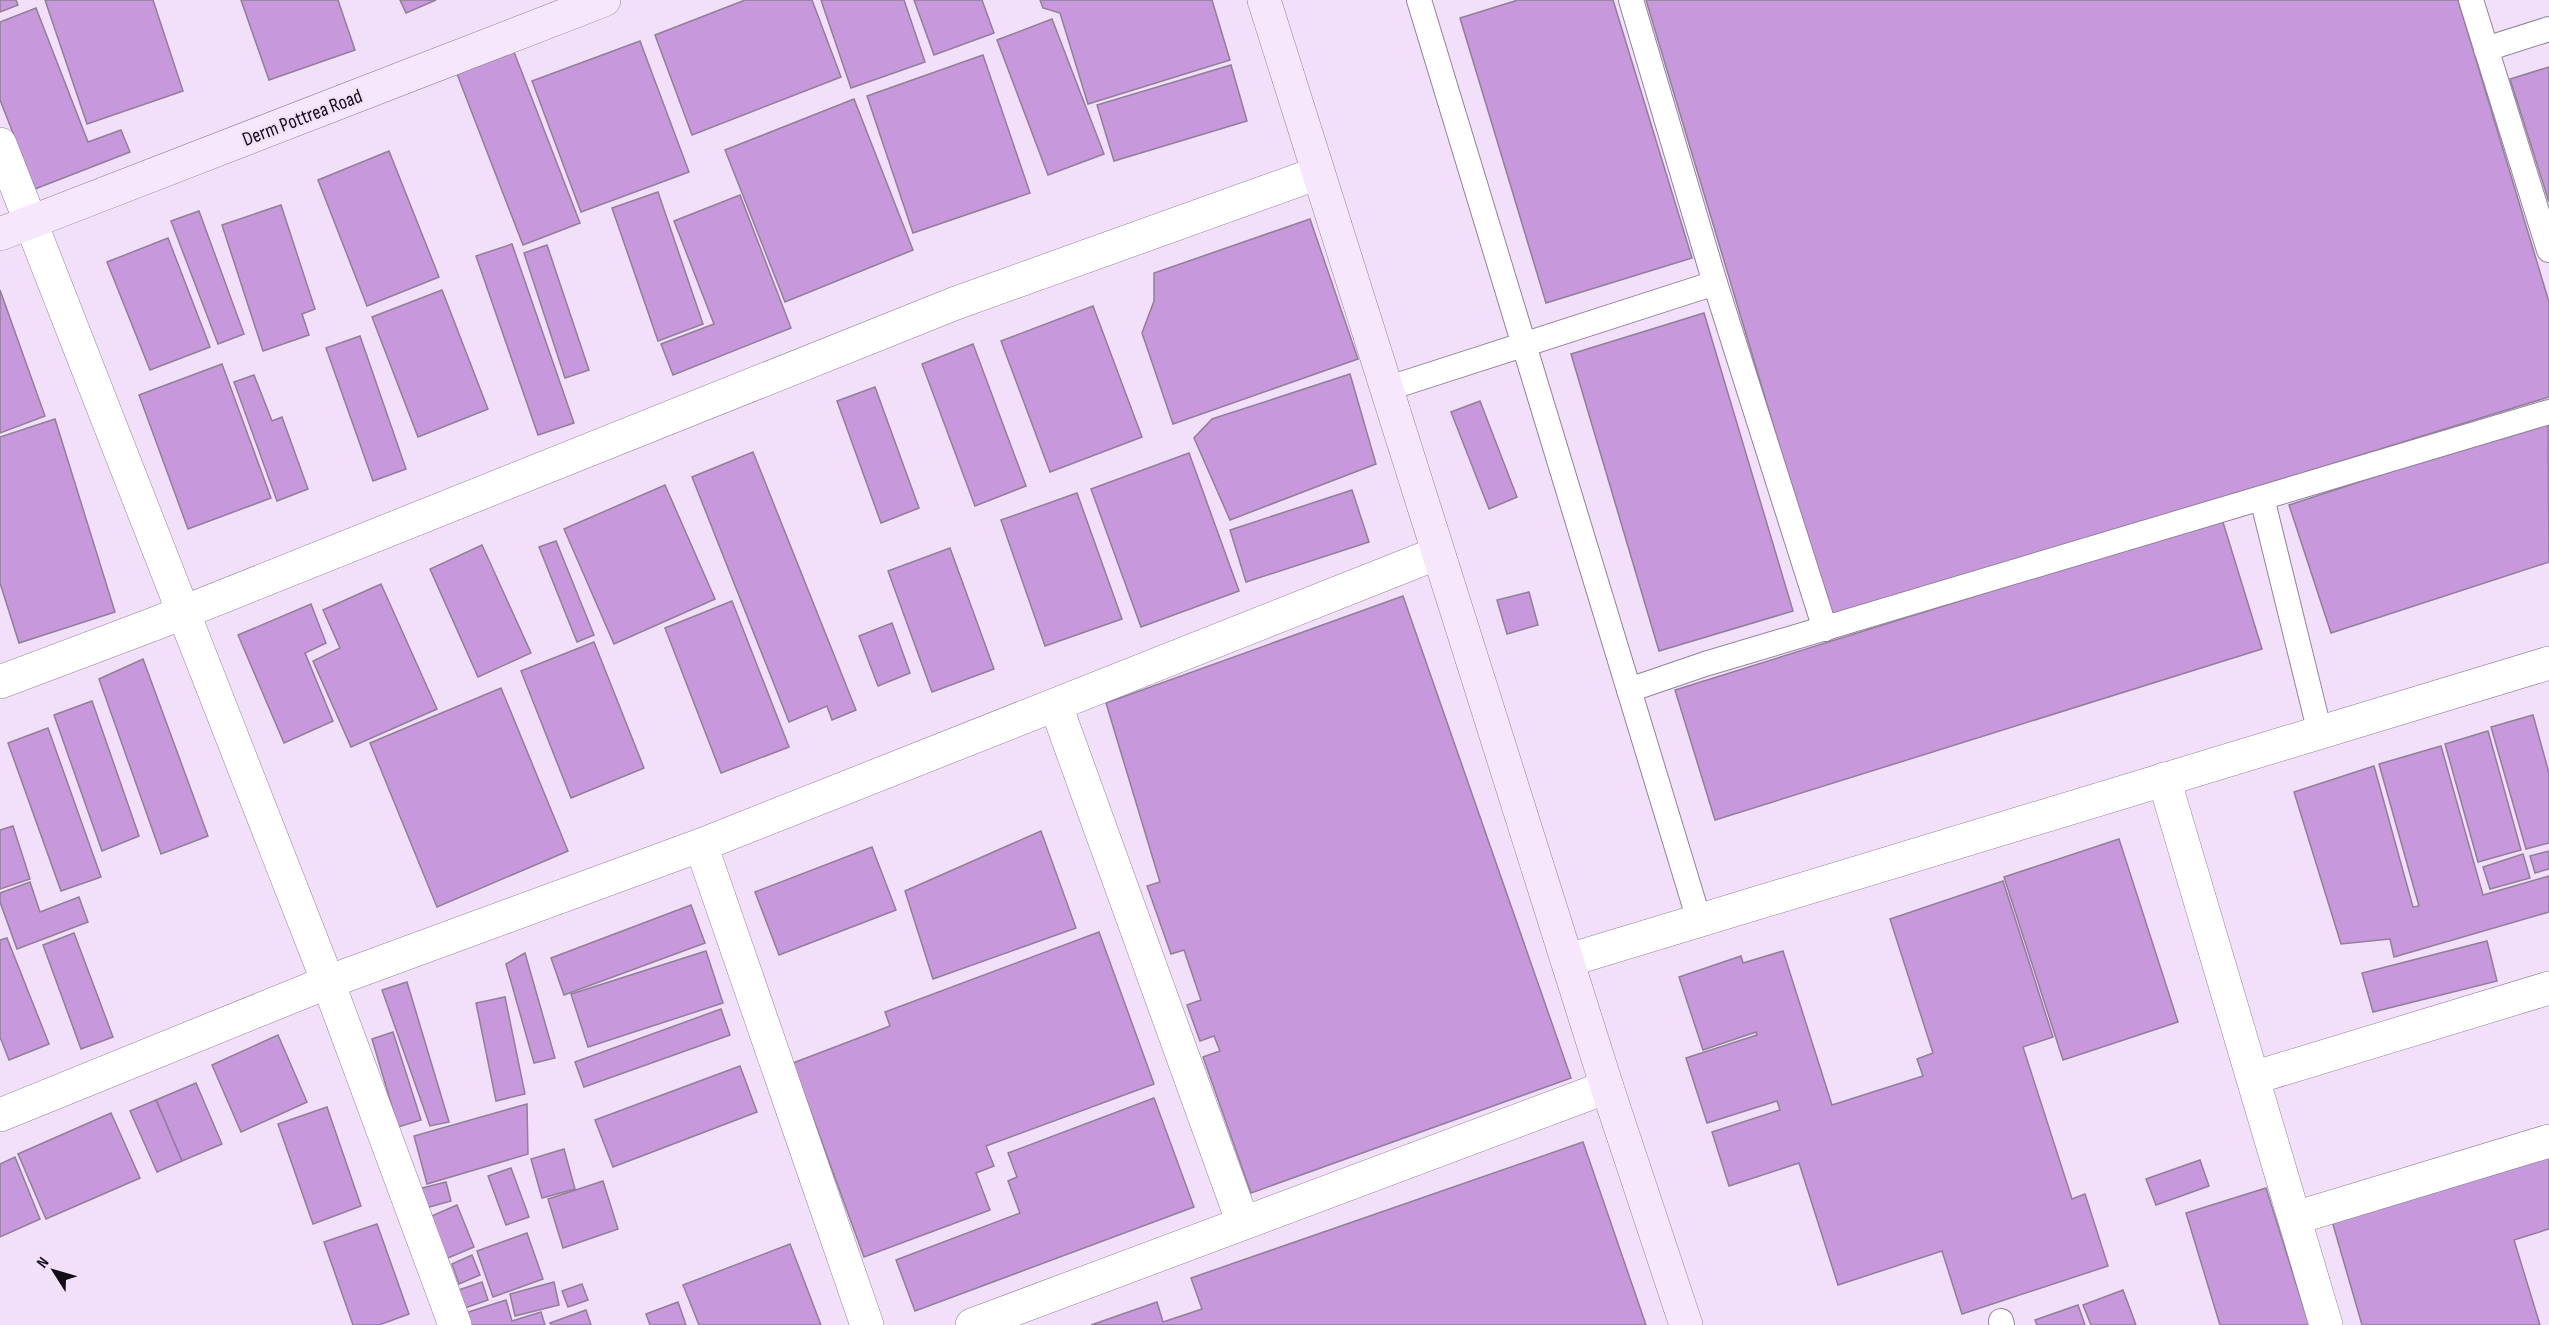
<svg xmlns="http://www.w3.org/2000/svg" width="2549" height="1325" viewBox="0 0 2549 1325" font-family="'Sofia Sans Condensed',sans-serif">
	<rect width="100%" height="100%" fill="#f2e0fb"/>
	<g fill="#c798db" stroke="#907f97" stroke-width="1.5">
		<polygon points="0,0 16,0 18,5 0,12"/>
		<polygon points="45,0 153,0 183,91 87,124"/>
		<polygon points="241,0 338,0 355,50 269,80"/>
		<polygon points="400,0 436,0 406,13"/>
		<polygon points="745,0 812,0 841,77 692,135 655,35"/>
		<polygon points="821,0 904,0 925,62 851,88"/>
		<polygon points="914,0 982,0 994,33 934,55"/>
		<polygon points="1040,0 1212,0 1230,60 1088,104 1060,13 1043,8"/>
		<polygon points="1518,0 1613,0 1692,258 1546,303 1460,18"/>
		<polygon points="1646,0 2458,0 2549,302 2549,397 1831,618"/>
		<polygon points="36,8 88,142 121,130 130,152 35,189 0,100 0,22"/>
		<polygon points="1052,19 1104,154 1048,175 997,40"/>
		<polygon points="640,41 689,172 581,212 532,81"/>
		<polygon points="514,52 580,223 523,245 457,74"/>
		<polygon points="983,55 1030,193 913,233 867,96"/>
		<polygon points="1231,65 1247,121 1114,161 1097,105"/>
		<polygon points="2549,67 2549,202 2510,79"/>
		<polygon points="854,99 913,250 785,302 725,150"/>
		<polygon points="389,151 439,277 367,306 318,180"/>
		<polygon points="658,192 703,324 658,341 612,208"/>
		<polygon points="740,195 791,328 673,375 661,344 714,324 674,221"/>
		<polygon points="281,205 315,309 302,314 309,335 263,351 222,225"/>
		<polygon points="199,211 244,334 218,344 171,221"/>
		<polygon points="1310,219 1358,359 1173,424 1142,333 1154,301 1154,273"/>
		<polygon points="168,238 210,347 150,370 107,262"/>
		<polygon points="512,244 574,423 538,435 476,256"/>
		<polygon points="547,245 589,370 565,378 524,253"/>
		<polygon points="0,290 45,416 0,433"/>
		<polygon points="442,290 488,409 418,437 372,317"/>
		<polygon points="1093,306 1142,437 1050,472 1001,341"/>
		<polygon points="1704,313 1793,611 1659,651 1571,354"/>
		<polygon points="360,336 406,469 373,481 326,348"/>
		<polygon points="973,344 1026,486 975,506 922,364"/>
		<polygon points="222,364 271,498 188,529 139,395"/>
		<polygon points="1350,374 1376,464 1230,520 1194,438 1212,419"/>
		<polygon points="254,375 272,421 282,417 308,489 277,501 234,382"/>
		<polygon points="875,387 919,508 881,523 837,401"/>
		<polygon points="1480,401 1517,497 1489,509 1451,412"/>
		<polygon points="55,419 115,612 19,643 0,583 0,437"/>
		<polygon points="2548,420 2549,562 2331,633 2289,505"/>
		<polygon points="753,452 856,710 832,720 827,706 789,722 692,477"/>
		<polygon points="1189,453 1239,591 1141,627 1091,489"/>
		<polygon points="665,485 715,599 614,644 564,529"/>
		<polygon points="1352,490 1369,542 1246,582 1230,530"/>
		<polygon points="1077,493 1122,619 1045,646 1001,520"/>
		<polygon points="2222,519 2262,649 1715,820 1675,690"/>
		<polygon points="556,541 594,635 577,642 539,547"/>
		<polygon points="482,545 531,653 478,677 430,569"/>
		<polygon points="950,548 994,669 932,692 888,571"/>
		<polygon points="381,584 437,709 351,747 313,661 340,648 323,610"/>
		<polygon points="1529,592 1538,625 1507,634 1497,600"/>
		<polygon points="1403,596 1571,1078 1251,1193 1203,1057 1220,1051 1214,1036 1200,1041 1187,1005 1201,1000 1184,950 1171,954 1147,886 1160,882 1106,703"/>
		<polygon points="732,601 789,747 721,773 665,628"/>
		<polygon points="311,604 326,643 305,653 333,721 284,743 238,635"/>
		<polygon points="892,623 910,673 878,686 859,636"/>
		<polygon points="594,642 644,768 571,798 521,671"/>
		<polygon points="143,659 208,836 161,854 99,679"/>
		<polygon points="501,688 568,851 437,907 370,743"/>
		<polygon points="92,701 139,836 102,851 54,715"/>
		<polygon points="2533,715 2549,773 2549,843 2526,849 2491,727"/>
		<polygon points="48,728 101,877 61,891 8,743"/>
		<polygon points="2488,731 2521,850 2478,862 2445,744"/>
		<polygon points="2441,746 2483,895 2549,876 2549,912 2394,957 2390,939 2341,944 2294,792 2374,766 2413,907 2419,906 2379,764"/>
		<polygon points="13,826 30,879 0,889 0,830"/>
		<polygon points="1041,831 1076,928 933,979 905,891"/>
		<polygon points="2119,839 2178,1022 2063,1060 2004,877"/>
		<polygon points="872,847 896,910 779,955 755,892"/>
		<polygon points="2549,851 2549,869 2535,873 2530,856"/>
		<polygon points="2523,854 2530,878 2490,889 2483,867"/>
		<polygon points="2003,881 2053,1037 2023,1047 2072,1199 2085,1194 2108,1266 1962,1314 1942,1251 1838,1285 1799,1163 1729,1186 1712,1132 1780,1110 1777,1101 1707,1123 1686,1058 1757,1035 1756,1032 1703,1050 1679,977 1741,956 1743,963 1783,951 1832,1105 1923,1076 1917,1059 1933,1053 1890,919"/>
		<polygon points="30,882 40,912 79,897 88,922 17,949 0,902 0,893"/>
		<polygon points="691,905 705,943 564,995 551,958"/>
		<polygon points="1099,932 1154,1084 986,1146 994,1166 976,1173 990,1210 864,1257 793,1063 890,1026 885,1012"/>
		<polygon points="74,933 113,1037 81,1049 43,945"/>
		<polygon points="7,938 49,1044 9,1060 0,1037 0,940"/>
		<polygon points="2487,941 2497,981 2373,1012 2362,973"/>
		<polygon points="706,951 723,1003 588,1047 571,994"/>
		<polygon points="525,953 555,1058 534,1063 506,964"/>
		<polygon points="407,982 449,1122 430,1126 382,990"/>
		<polygon points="505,997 525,1094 496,1101 476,1003"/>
		<polygon points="721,1009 730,1035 584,1087 575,1062"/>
		<polygon points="393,1032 421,1120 398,1127 372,1039"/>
		<polygon points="278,1035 307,1102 241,1132 212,1065"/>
		<polygon points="740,1066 757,1112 613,1167 595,1120"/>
		<polygon points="196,1083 222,1144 182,1161 156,1100"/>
		<polygon points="1154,1098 1194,1207 915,1311 896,1260 1020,1213 1008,1181 1017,1177 1008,1153"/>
		<polygon points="156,1100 182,1161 157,1172 130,1111"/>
		<polygon points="527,1104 528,1154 427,1184 414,1136"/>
		<polygon points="327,1107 361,1206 313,1224 278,1124"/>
		<polygon points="111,1113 140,1178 46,1219 18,1154"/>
		<polygon points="1583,1142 1646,1325 1091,1325 1157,1302 1163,1322 1202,1309 1191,1278"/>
		<polygon points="564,1149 575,1189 542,1198 531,1159"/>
		<polygon points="2549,1156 2549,1229 2514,1240 2540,1325 2362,1325 2332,1221"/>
		<polygon points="15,1157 40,1219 0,1237 0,1164"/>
		<polygon points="2200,1160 2209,1186 2156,1205 2146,1179"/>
		<polygon points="511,1168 529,1217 506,1225 488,1176"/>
		<polygon points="603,1181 618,1229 563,1248 548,1199"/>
		<polygon points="446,1182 451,1201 415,1211 410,1191"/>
		<polygon points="2266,1188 2309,1325 2220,1325 2186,1213"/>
		<polygon points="457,1205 474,1247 436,1263 418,1222"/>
		<polygon points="377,1224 409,1314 379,1325 353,1325 324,1242"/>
		<polygon points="527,1233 543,1279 493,1297 477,1251"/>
		<polygon points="790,1244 821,1325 699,1325 683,1285"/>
		<polygon points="472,1255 480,1275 459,1284 452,1264"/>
		<polygon points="482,1282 488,1300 453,1312 447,1294"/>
		<polygon points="554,1282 559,1305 515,1316 510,1294"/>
		<polygon points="582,1284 588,1300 568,1307 562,1291"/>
		<polygon points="2123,1290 2136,1325 2091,1325 2083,1305"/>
		<polygon points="506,1300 512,1321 541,1312 545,1325 459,1325 456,1316"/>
		<polygon points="678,1302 686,1325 650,1325 646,1314"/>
		<polygon points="2078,1305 2085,1325 2037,1325 2035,1320"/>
		<polygon points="586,1310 591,1325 551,1325 550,1323"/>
	</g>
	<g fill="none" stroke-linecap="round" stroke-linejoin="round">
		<g stroke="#92829a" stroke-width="26">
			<g id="lane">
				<polyline points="1419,0 1699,920"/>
				<polyline points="1631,0 1715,283"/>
				<polyline points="2471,0 2549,250"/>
				<polyline points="2486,49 2549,29"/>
				<polyline points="1386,389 1715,283 1825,629"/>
				<polyline points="2262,498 2320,733"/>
				<polyline points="1629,690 1705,664 2549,412"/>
				<polyline points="2001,1321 2002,1325"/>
			</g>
		</g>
		<g stroke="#92829a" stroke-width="34">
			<g id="street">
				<polyline points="0,144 328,982 455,1325"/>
				<polyline points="0,682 154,624 956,303 1318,173"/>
				<polyline points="1056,706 1243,1223"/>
				<polyline points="2164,779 2326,1325"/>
				<polyline points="701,845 867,1325"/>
				<polyline points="1569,960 2549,663"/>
				<polyline points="2253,1078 2549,988"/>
				<polyline points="0,1115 328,982 701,845 1438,553"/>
				<polyline points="2295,1218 2549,1141"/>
				<polyline points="972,1325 1607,1087"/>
			</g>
		</g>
		<g stroke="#92829a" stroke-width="34">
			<g id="secondary">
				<polyline points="1264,0 1607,1087 1686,1325"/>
				<polyline points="0,234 604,0"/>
			</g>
		</g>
		<use href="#lane" stroke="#fff" stroke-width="24"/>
		<use href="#street" stroke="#fff" stroke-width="33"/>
		<use href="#secondary" stroke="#f6e7fc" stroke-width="33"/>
	</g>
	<g text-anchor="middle" stroke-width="4.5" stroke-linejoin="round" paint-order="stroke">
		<g font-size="20" fill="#120c15" stroke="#f2e0fb">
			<text transform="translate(302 117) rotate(-21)" y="7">Derm Pottrea Road</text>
		</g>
	</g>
	<g transform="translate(54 1271) rotate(307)" stroke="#f2e0fb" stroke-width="4.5" paint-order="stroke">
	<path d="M0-4.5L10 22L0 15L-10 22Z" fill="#120c15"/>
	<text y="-9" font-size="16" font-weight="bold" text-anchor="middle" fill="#120c15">N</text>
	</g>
</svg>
